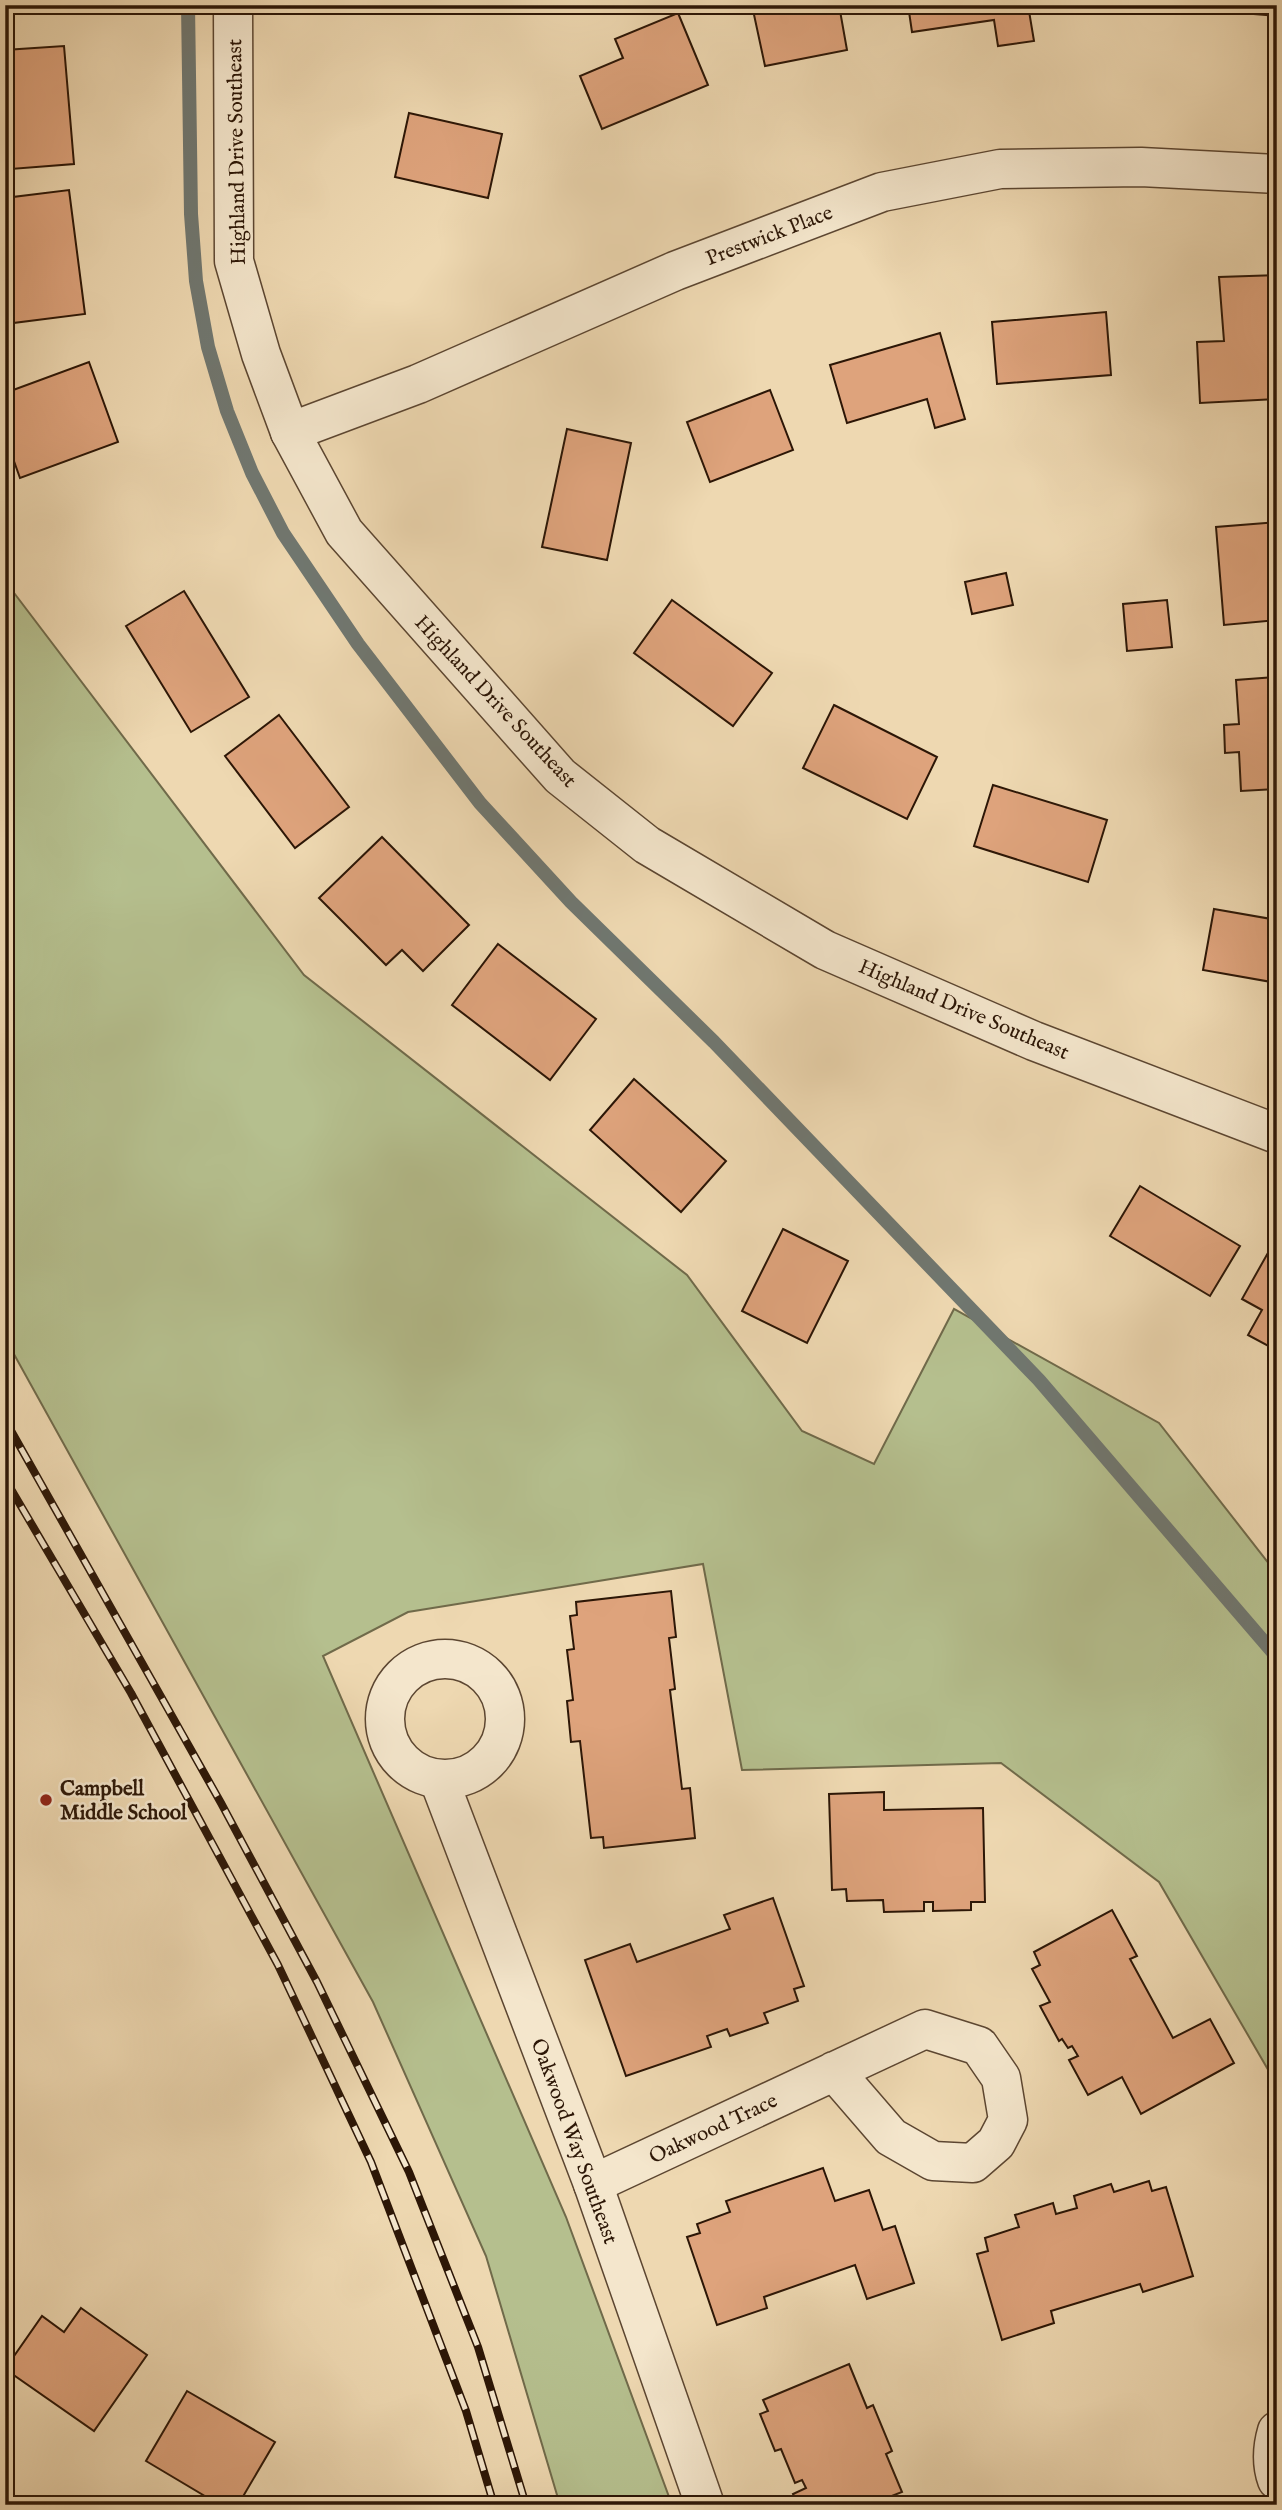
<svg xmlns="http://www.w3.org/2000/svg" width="1282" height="2510" viewBox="0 0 1282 2510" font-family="'IM FELL English',serif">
	<rect width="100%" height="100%" fill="#eed8b1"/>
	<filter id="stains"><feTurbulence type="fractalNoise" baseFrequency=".00286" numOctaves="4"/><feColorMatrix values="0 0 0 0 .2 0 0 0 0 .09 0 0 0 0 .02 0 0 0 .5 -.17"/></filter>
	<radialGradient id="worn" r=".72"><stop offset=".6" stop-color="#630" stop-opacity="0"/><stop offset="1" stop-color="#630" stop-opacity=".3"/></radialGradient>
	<polygon fill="#b5bf8e" stroke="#706a4a" stroke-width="2" points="5,581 304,975 687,1275 802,1431 874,1464 954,1309 1159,1423 1277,1574 1277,2085 1159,1882 1001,1763 742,1770 703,1564 408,1612 323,1656 566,2217 672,2505 560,2505 486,2256 373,2002 5,1338"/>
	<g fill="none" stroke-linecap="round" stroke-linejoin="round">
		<polyline stroke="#707770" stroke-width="14" points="188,5 191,214 196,281 208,347 227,411 252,473 283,533 358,644 480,803 571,902 714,1042 1039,1380 1277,1657"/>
	</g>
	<g fill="#dea37c" stroke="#2c1606" stroke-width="2">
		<polygon points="774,5 839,5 847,50 765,66 753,10"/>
		<polygon points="908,5 1028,5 1034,41 998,46 994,20 912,32"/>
		<polygon points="1081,5 1133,5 1081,9"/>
		<polygon points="1242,5 1277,5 1277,16 1242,13"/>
		<polygon points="678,13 708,85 602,129 580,76 623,58 615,39"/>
		<polygon points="64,46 74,164 11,169 5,101 5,50"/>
		<polygon points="409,113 502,134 488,198 395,177"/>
		<polygon points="69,190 85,314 5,324 5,198"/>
		<polygon points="1277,275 1277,399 1200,403 1197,342 1224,341 1219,277"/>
		<polygon points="1106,312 1111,375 997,384 992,322"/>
		<polygon points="940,333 965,419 935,428 927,399 847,423 830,365"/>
		<polygon points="89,362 118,442 20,478 5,436 5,393"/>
		<polygon points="770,390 793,450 710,482 687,422"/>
		<polygon points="567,429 631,443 607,560 542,547"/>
		<polygon points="1277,522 1277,620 1224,625 1216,527"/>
		<polygon points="1006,573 1013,605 972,614 965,582"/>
		<polygon points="184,591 249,697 191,732 126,626"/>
		<polygon points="672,600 772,673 733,726 634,653"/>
		<polygon points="1167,600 1172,647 1127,651 1123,604"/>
		<polygon points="1277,677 1277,789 1241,791 1239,752 1225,753 1224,725 1239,724 1236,680"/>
		<polygon points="834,705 937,757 907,819 803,768"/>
		<polygon points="279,715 349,807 295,848 225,756"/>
		<polygon points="993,785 1107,820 1088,882 974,846"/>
		<polygon points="382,837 469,925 423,971 402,950 386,965 319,898"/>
		<polygon points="1214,909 1277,920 1277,983 1203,970"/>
		<polygon points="498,944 596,1019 550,1080 452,1005"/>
		<polygon points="634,1079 726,1161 681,1212 590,1130"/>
		<polygon points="1140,1186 1240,1246 1210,1296 1110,1236"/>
		<polygon points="783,1229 848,1261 807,1343 742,1311"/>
		<polygon points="1269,1251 1277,1255 1276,1350 1248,1335 1262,1310 1242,1299"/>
		<polygon points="671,1591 676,1637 669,1638 675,1689 670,1690 682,1789 690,1788 695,1838 604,1848 603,1837 591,1838 580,1741 571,1742 567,1701 573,1700 567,1650 574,1649 570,1616 577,1615 576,1602"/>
		<polygon points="884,1792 884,1810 983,1808 985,1902 971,1902 971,1910 933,1911 933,1902 924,1902 924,1911 884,1912 883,1900 847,1901 846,1889 832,1890 829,1794"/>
		<polygon points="773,1898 804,1986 794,1989 798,2001 764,2013 768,2023 730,2036 727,2029 707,2036 711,2047 626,2076 585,1960 630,1944 637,1962 730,1929 724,1915"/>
		<polygon points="1112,1910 1137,1956 1130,1959 1173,2038 1210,2019 1234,2063 1141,2114 1122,2077 1088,2095 1069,2060 1078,2056 1072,2046 1068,2048 1062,2039 1059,2041 1040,2006 1050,2002 1032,1969 1040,1965 1034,1952"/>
		<polygon points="823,2168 835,2201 869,2190 883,2230 895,2226 914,2283 867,2299 855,2265 764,2297 767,2308 717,2325 687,2237 700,2233 697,2224 730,2212 726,2201"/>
		<polygon points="1149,2181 1152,2191 1166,2187 1193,2276 1143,2292 1140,2284 1051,2311 1054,2323 1002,2340 977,2254 988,2251 985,2238 1019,2227 1015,2215 1053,2203 1056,2214 1077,2208 1074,2196 1111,2184 1114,2192"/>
		<polygon points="81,2308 147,2355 94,2431 5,2369 42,2316 64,2332"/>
		<polygon points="849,2364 867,2408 873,2405 892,2451 886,2454 902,2492 869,2505 798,2505 793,2494 806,2488 802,2480 795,2483 781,2449 775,2451 760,2414 768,2411 763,2400"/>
		<polygon points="187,2391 275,2442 238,2505 220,2505 146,2461"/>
	</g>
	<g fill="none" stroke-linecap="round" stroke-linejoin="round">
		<g stroke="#5c4631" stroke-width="41">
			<g id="street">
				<polyline points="233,5 234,261 261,354 290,432 344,532 560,776 647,845 825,950 1034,1041 1277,1134"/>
				<polyline points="290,432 418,384 675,271 882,192 1000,169 1141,167 1277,174"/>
				<circle cx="445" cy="1719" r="60"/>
				<polyline points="439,1780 593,2184 705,2505"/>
				<polyline points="593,2184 925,2029 979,2046 1001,2078 1008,2120 996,2143 973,2163 933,2161 891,2137 834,2071"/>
				<path d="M1277,2431c-5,17 -6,32 0,49"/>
			</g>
		</g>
		<use href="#street" stroke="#f4e6cc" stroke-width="38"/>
		<g stroke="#2c1606" stroke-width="8">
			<g id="rail">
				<polyline points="5,1420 221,1803 317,1982 409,2172 478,2347 526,2505"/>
				<polyline points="5,1479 131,1693 278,1965 371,2162 466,2411 494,2505"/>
			</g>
		</g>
		<use href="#rail" stroke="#f4e6cc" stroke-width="5" stroke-dasharray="16" stroke-linecap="butt"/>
	</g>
	<circle fill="#8f2418" stroke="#f4e6cc" stroke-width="2.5" cx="46" cy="1800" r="7"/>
	<g text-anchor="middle" stroke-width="5" stroke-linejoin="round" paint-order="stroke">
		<g font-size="21" fill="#2c1606" stroke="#f4e6cc">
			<text transform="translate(236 152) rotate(-91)" y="7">Highland Drive Southeast</text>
			<text transform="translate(769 235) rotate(-21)" y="7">Prestwick Place</text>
			<text transform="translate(496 701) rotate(47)" y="7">Highland Drive Southeast</text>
			<text transform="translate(964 1009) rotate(23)" y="7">Highland Drive Southeast</text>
			<text transform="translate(713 2128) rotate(-25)" y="7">Oakwood Trace</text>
			<text transform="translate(575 2141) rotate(70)" y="7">Oakwood Way Southeast</text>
		</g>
		<g font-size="21" font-weight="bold" fill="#2c1606" stroke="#f4e6cc" text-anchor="start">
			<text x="60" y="1795">Campbell<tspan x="60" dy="24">Middle School</tspan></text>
		</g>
	</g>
	<rect width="1282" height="2510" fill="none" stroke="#eed8b1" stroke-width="28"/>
	<rect x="7" y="7" width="1268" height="2496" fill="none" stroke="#2c1606" stroke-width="3.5"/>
	<rect x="14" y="14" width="1254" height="2482" fill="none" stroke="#2c1606" stroke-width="2"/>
	<rect width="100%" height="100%" filter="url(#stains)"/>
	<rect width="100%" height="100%" fill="url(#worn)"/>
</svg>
